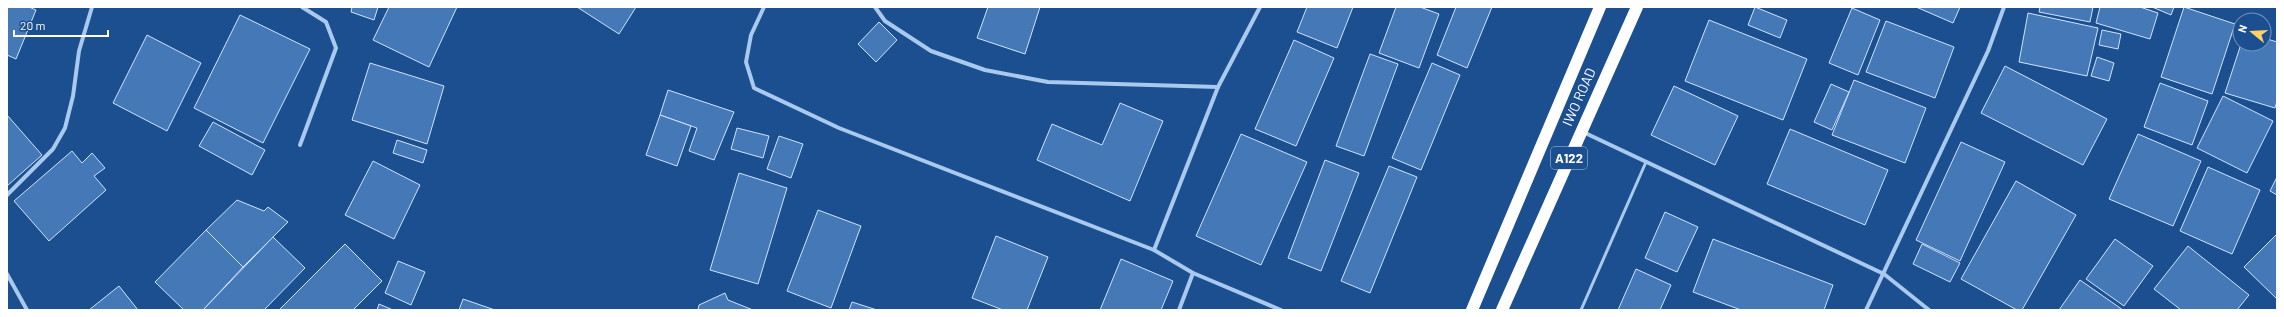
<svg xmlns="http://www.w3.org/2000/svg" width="2284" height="317" viewBox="0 0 2284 317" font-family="Barlow,sans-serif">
	<rect width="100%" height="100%" fill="#1b4f8f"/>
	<g fill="#4478b7" stroke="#cfe3fa">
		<polygon points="7,7 29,7 36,10 16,59 7,55"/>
		<polygon points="352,7 378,7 374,20 351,12"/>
		<polygon points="389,7 457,7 429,67 373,40"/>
		<polygon points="577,7 636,7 619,34"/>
		<polygon points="988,7 1040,7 1025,54 977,38"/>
		<polygon points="1307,7 1353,7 1337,48 1297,32"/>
		<polygon points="1396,7 1420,7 1439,14 1419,68 1379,53"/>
		<polygon points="1456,7 1492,7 1467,68 1437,55"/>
		<polygon points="1755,7 1787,20 1780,38 1748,25"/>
		<polygon points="1916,7 1960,7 1953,23"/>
		<polygon points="2040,7 2093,7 2090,22 2039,12"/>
		<polygon points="2100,7 2140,7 2158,13 2150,39 2096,23"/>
		<polygon points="2152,7 2174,7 2171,15"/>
		<polygon points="2184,7 2235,24 2212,94 2161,77"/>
		<polygon points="1852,8 1880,20 1858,75 1829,63"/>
		<polygon points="2028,13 2098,28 2087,76 2019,62"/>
		<polygon points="240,15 310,49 263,143 194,108"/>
		<polygon points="1709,20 1807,59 1783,120 1685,81"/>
		<polygon points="1886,21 1954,47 1935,98 1866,72"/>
		<polygon points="879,22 897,40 876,62 858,44"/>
		<polygon points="2102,30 2121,34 2118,49 2099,45"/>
		<polygon points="147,35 201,63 167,131 113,103"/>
		<polygon points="2264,38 2277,42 2277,101 2275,108 2225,93 2241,44 2264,44"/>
		<polygon points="1294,40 1334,58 1296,146 1255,129"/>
		<polygon points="1370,54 1398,64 1364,156 1336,146"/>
		<polygon points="2097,57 2114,63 2109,81 2091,76"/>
		<polygon points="370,63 444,86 427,144 352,120"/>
		<polygon points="1432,63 1460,75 1421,170 1392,158"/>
		<polygon points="2005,66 2107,119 2083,165 1981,113"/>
		<polygon points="1854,80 1926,108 1905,163 1832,135"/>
		<polygon points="2160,83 2208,101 2192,145 2144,127"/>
		<polygon points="1831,84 1849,92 1832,130 1814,122"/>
		<polygon points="1674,86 1738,116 1715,165 1651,135"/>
		<polygon points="668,90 734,112 714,160 689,151 697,128 660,115"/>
		<polygon points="2223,96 2273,121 2247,173 2197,148"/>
		<polygon points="1120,103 1163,121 1130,201 1037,160 1052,124 1102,145"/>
		<polygon points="7,115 42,155 7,186"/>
		<polygon points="660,115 691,126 677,166 646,155"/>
		<polygon points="213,122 265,150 252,175 199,146"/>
		<polygon points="737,128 769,136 763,158 731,149"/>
		<polygon points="1790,129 1888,170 1865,225 1767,184"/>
		<polygon points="1241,134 1307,162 1261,265 1196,236"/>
		<polygon points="2138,134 2201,161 2173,226 2109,199"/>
		<polygon points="779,136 803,144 791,178 767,169"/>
		<polygon points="397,140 427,150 423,163 393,153"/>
		<polygon points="1961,142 2005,162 1960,261 1916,240"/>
		<polygon points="72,151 82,163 92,153 105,168 94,176 106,190 49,241 14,201"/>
		<polygon points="1325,160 1359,173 1321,271 1288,258"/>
		<polygon points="373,161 420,185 394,239 345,215"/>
		<polygon points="1389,166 1417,177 1370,293 1341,281"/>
		<polygon points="2208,167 2260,190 2232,254 2180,231"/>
		<polygon points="739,173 787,188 758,284 710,270"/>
		<polygon points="2277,177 2277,195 2270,191"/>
		<polygon points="2016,181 2076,215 2022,310 2017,310 1961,279"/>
		<polygon points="237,200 264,211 268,207 288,222 243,267 206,230"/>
		<polygon points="818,210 861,226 831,308 787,291"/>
		<polygon points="1665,212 1698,227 1677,272 1645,258"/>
		<polygon points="206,230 243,267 203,310 184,310 155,282"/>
		<polygon points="2277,234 2277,299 2244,267"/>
		<polygon points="996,236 1048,257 1027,310 1003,310 972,298"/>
		<polygon points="273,237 305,268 264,310 203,310"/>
		<polygon points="1713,239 1833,285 1824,310 1741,310 1693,292"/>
		<polygon points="2115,239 2153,266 2124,306 2086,279"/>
		<polygon points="345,244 382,281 353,310 279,310"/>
		<polygon points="1922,244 1960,263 1950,282 1913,264"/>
		<polygon points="2188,246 2249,295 2237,310 2181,310 2154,289"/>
		<polygon points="1121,259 1173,281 1161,310 1100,310"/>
		<polygon points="398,261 425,272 411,305 385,293"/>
		<polygon points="1636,269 1671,285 1660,310 1618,310"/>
		<polygon points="2080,280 2123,310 2059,310"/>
		<polygon points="119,286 138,310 89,310"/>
		<polygon points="725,293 728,300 753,310 698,310 699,305"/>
		<polygon points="463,299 495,310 459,310"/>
		<polygon points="852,302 877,310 849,310"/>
		<polygon points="379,304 393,310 377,310"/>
	</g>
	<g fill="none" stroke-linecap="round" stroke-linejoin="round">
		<polyline stroke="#a9c9ee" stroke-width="3" points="1581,310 1646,162"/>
		<g stroke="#a9c9ee" stroke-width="4">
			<polyline points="764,7 751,35 746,62 754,88 839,128 1154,250 1193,273 1281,310"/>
			<polyline points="875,7 885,21 931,51 985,70 1048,82 1218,87"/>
			<polyline points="1583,132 1884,274 1929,310"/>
			<polyline points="300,145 336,48 326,22 302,7"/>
			<polyline points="7,195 53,149 65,128 73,96 79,51 92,7"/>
			<polyline points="1154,250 1218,87 1260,7"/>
			<polyline points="7,274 27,310"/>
			<polyline points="1179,310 1193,273"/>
			<polyline points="1866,310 1988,51 2004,7"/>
		</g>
		<g stroke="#fff" stroke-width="12">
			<polyline points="1472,310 1600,7"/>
			<polyline points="1502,310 1637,7"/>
		</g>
	</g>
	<g text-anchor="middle" stroke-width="3" stroke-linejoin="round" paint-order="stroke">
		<rect fill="#1b4f8f" stroke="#bbcadd" stroke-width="1" x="1551" y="147" width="36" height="22" rx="3"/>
		<g font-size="13" font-weight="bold" fill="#fff">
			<text x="1569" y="163">A122</text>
		</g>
		<g font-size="14" fill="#fff" stroke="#1b4f8f">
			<text transform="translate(1579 97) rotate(-66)" y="5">IWO ROAD</text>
		</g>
	</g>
	<rect width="2284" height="317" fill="none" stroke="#ffffff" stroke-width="16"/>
	<g transform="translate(2252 32) rotate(288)"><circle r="19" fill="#1b4f8f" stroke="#7695bc"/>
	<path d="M0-3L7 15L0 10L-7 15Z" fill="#ffd166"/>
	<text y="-6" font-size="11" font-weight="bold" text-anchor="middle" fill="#ffffff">N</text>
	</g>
	<path d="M14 30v6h94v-6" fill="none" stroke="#ffffff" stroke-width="2"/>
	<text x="20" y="30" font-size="12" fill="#ffffff" stroke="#1b4f8f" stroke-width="3" paint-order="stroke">20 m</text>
</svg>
